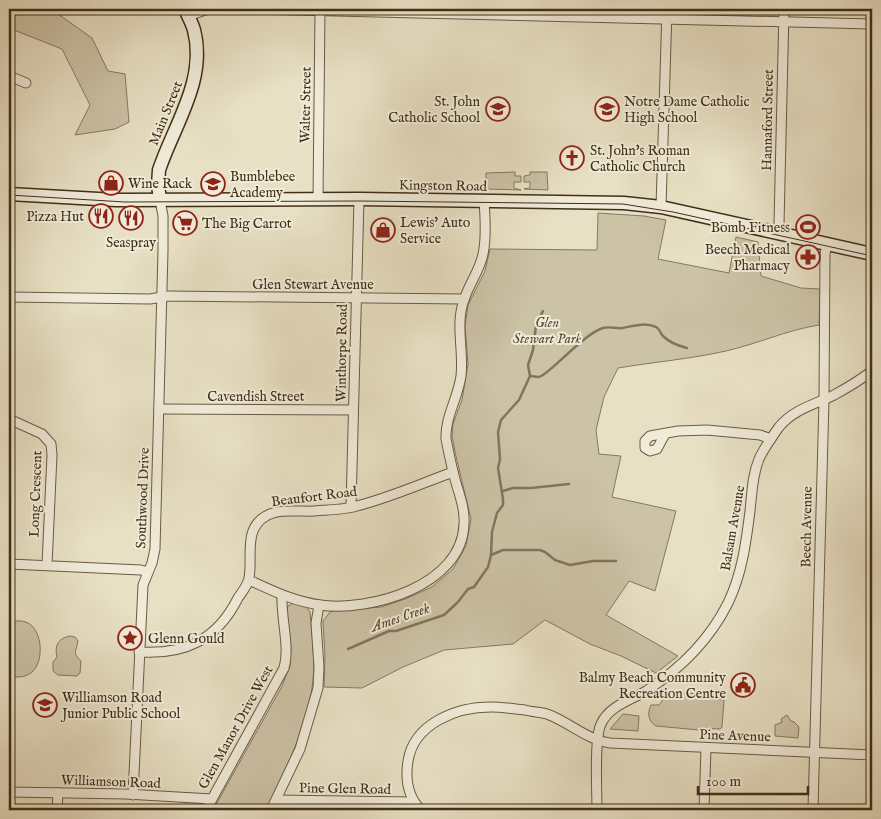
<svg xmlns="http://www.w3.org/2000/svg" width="881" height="819" viewBox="0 0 881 819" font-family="'IM FELL English',serif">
	<rect width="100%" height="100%" fill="#e8e0c4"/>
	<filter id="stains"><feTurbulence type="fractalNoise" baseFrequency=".004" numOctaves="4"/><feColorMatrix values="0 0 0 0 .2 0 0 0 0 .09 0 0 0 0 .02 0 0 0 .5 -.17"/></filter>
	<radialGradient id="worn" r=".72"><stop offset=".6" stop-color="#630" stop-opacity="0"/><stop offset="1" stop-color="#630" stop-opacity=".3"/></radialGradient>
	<g fill="#ccc2a6" stroke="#86785e">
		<polygon points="9,9 51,9 92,38 108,71 125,74 129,122 115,129 75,135 90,105 62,49 9,28"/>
		<polygon points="673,9 778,9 777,14 773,17 680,14 675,13"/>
		<polygon points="515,172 515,176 521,176 521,182 514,182 514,188 521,190 486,189 486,173"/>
		<polygon points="530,172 547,172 548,190 524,189 530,188 530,182 524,182 524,176 530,175"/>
		<path d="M598,213l46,3 22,4 -8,39 71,14 7,-36 22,5 3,34 40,12 19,1 -1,36c-32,5 -62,19 -93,26 -36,8 -72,11 -108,17l-14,29 -8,33 3,24 22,2 -9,41 64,14 -21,80 -26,-10 -23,34 72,41 -22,17 -35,-17 -31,-12 -45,-24 -32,24 -69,6 -41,17 -41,21 -38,-1 1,-31 -2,-35 8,-10 50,-4 24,-8 27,-12 21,-18 13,-23 5,-27 -16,-67 -3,-16 1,-12 9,-24 6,-36 -3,-38 3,-21 17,-34 5,-22 107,1z"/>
		<path d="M294,603l12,3 4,6c2,22 5,46 3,69 -6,46 -27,88 -47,129h-53l68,-122 9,-22 1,-19 -5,-35 2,-6z"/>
		<path d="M9,621c6,0 14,-1 19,2 15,8 16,39 4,49 -7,6 -15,5 -23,5z"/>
		<path d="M70,636l5,1 3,4c-2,12 -6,11 3,20l-1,12 -3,3 -19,-1 -5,-4v-9l4,-5c-3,-12 2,-19 13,-21z"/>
		<path d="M673,693l39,1 5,5 7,1 -2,27 -2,2 -19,-1 -2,2 -43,-4c-8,-5 -9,-13 -5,-21h8l6,-8z"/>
		<polygon points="623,714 639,716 638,731 610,729"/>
		<polygon points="787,715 791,721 794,722 799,727 798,738 775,736 775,725 782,722 781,719"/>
	</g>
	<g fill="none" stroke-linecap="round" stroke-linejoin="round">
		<g stroke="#83755b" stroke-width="2.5">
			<path d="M530,376l9,1 4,-2c16,-11 43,-42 60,-47 7,-2 13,1 19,0 11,-2 23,-6 34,-1 4,2 4,6 7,9 6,6 16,10 24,12"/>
			<polyline points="503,491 513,488 531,488 569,484"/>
			<polyline points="491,555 503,550 540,550 545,552 555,560 570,565 593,561 616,561"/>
			<polyline points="348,649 389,631 396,631 444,615 458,602 468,589 474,587 488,567 491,555 492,532 497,513 503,505 503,499 498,468 500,459 498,432 501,420 519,400 530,376 528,365 533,350 536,325 543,311"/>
		</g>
		<g stroke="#6b5b42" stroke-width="11">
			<g id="street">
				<polyline points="253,9 872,24"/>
				<polyline points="188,16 208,9"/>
				<polyline points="9,76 26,83"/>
				<polyline points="318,199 320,11"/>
				<polyline points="661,207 667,9"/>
				<polyline points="777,233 779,224 784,9"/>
				<polyline points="9,297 150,299 168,296 464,299"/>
				<polyline points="159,409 353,410"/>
				<polyline points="9,419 42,434 51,444 52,455 47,565"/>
				<polyline points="665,434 657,449 650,451 645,448 645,441 650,436 678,431 707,430 760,435 771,439"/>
				<polyline points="351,507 359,199"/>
				<polyline points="9,564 141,570 148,572"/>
				<path d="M249,580c24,11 44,21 71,25 50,7 142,-19 144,-81 1,-14 -4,-28 -8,-41 -4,-14 -7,-29 -10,-44 -1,-22 12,-41 15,-63 3,-25 -6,-52 3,-76 5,-16 16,-30 19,-46 3,-13 2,-40 1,-53"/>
				<path d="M139,652c46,3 78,-12 99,-54 4,-6 10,-13 11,-20 4,-21 -6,-49 17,-62 13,-8 35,-4 49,-5 12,-1 25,-1 38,-4 34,-8 67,-23 100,-35"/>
				<polyline points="9,792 126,794 212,799"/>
				<polyline points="133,795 143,585 152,563 155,549 163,251 163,216 160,200"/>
				<polyline points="276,800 413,802"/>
				<polyline points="57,810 58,793"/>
				<path d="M206,810l78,-142c6,-21 -3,-49 -2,-72"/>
				<polyline points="271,810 300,749 318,688 319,667 316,623 319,605"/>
				<path d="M421,810c-13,-13 -16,-30 -13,-49 6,-38 49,-54 83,-54 11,0 23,2 34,3 7,2 15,2 22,4 22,8 40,26 63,29l262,12"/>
				<path d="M597,810c0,-19 -3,-72 4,-86 8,-18 30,-24 45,-33 34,-22 64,-52 82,-88 14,-29 18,-60 22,-92 2,-17 2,-35 9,-52 5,-11 13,-22 20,-32 15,-18 35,-22 55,-32 13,-7 26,-15 38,-24"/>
				<polyline points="704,810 706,748"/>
				<polyline points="813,810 824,400 825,254 827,244"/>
			</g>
		</g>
		<g stroke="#412f16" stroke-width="15">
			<g id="secondary">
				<polyline points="9,194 116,200 359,199 624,203 661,207 872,254"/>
				<path d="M160,200l-2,-15 1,-15c15,-45 48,-90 35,-140 -2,-7 -6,-14 -9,-21"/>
			</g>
		</g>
		<use href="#street" stroke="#f0ebd9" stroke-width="9"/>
		<use href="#secondary" stroke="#f0ebd9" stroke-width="12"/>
		<polyline stroke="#412f16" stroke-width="1" points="9,195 125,202 359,201 623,204 673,212 872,256"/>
	</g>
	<defs>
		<g id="school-ring" transform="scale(1.25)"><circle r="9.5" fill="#f0ebd9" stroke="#8f2418" stroke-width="1.5"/><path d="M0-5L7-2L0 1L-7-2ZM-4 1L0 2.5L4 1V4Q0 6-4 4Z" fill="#8f2418"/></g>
		<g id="church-ring" transform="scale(1.25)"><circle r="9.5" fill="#f0ebd9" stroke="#8f2418" stroke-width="1.5"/><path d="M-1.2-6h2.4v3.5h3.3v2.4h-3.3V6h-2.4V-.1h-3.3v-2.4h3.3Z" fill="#8f2418"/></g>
		<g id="shop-ring" transform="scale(1.25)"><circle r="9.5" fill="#f0ebd9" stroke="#8f2418" stroke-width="1.5"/><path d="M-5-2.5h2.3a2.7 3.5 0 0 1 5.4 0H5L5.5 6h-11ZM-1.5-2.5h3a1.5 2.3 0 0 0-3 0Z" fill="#8f2418"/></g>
		<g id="restaurant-ring" transform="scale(1.25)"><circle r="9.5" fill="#f0ebd9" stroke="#8f2418" stroke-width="1.5"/><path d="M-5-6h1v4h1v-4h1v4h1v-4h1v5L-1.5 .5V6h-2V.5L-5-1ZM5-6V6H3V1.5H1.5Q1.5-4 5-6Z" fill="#8f2418"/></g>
		<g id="supermarket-ring" transform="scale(1.25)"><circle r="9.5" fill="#f0ebd9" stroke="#8f2418" stroke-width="1.5"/><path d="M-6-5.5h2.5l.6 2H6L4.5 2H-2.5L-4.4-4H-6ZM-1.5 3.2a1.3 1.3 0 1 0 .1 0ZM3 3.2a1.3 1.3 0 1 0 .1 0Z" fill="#8f2418"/></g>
		<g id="stadium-ring" transform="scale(1.25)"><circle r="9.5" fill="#f0ebd9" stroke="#8f2418" stroke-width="1.5"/><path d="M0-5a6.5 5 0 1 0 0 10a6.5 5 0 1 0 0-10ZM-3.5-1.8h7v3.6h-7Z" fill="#8f2418"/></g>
		<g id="pharmacy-ring" transform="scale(1.25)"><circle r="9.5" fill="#f0ebd9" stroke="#8f2418" stroke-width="1.5"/><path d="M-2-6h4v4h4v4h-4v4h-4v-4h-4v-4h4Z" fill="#8f2418"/></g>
		<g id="sight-ring" transform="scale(1.25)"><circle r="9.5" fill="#f0ebd9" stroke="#8f2418" stroke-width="1.5"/><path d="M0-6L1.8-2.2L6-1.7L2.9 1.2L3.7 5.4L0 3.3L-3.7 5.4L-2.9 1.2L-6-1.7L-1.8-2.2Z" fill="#8f2418"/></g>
		<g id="civic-ring" transform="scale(1.25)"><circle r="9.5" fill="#f0ebd9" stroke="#8f2418" stroke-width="1.5"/><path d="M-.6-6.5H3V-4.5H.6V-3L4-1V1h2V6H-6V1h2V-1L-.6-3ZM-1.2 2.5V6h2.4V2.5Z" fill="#8f2418"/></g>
	</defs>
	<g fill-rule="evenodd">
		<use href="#school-ring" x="498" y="109"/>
		<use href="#school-ring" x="607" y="109"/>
		<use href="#church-ring" x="572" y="158"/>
		<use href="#shop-ring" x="111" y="183"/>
		<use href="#school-ring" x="213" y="184"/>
		<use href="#restaurant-ring" x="101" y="216"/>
		<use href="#restaurant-ring" x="131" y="218"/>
		<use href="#supermarket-ring" x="185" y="223"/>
		<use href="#stadium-ring" x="808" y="227"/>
		<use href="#shop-ring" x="383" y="230"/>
		<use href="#pharmacy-ring" x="808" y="257"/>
		<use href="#sight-ring" x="130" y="638"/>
		<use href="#civic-ring" x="743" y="685"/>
		<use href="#school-ring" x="45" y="705"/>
	</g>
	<g text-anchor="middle" stroke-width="4" stroke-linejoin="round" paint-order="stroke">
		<g font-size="14" fill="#412f16" stroke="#f0ebd9" text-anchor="start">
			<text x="480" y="106" text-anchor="end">St. John<tspan x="480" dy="16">Catholic School</tspan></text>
			<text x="624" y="106">Notre Dame Catholic<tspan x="624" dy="16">High School</tspan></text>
			<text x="590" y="155">St. John's Roman<tspan x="590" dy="16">Catholic Church</tspan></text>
			<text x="230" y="181">Bumblebee<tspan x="230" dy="16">Academy</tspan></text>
			<text x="128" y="188">Wine Rack</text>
			<text x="84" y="221" text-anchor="end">Pizza Hut</text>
			<text x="400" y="227">Lewis' Auto<tspan x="400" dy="16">Service</tspan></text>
			<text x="202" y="228">The Big Carrot</text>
			<text x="790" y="232" text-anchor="end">Bomb Fitness</text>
			<text x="131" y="247" text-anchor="middle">Seaspray</text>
			<text x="790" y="254" text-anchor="end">Beech Medical<tspan x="790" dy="16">Pharmacy</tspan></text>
			<text x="148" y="643">Glenn Gould</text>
			<text x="726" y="682" text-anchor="end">Balmy Beach Community<tspan x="726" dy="16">Recreation Centre</tspan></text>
			<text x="62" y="702">Williamson Road<tspan x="62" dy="16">Junior Public School</tspan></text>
		</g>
		<g font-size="14" fill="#412f16" stroke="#f0ebd9">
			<text transform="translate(305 105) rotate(-89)" y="5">Walter Street</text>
			<text transform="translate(165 113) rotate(-68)" y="5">Main Street</text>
			<text transform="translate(767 120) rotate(-89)" y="5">Hannaford Street</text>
			<text transform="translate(443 185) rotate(1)" y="5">Kingston Road</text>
			<text x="313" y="289">Glen Stewart Avenue</text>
			<text transform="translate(341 353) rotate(-89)" y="5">Winthorpe Road</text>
			<text x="256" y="401">Cavendish Street</text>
			<text transform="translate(35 494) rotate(-88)" y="5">Long Crescent</text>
			<text transform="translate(314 496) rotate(-7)" y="5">Beaufort Road</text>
			<text transform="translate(142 498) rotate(-88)" y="5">Southwood Drive</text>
			<text transform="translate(806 527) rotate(-89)" y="5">Beech Avenue</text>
			<text transform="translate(732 528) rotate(-80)" y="5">Balsam Avenue</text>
			<text transform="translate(235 727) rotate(-61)" y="5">Glen Manor Drive West</text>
			<text transform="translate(735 735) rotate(2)" y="5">Pine Avenue</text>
			<text transform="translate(111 781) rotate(2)" y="5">Williamson Road</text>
			<text transform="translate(345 788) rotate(1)" y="5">Pine Glen Road</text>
		</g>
		<g font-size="14" font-style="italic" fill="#5d4c33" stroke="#f0ebd9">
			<text x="547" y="327">Glen<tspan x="547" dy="16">Stewart Park</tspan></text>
		</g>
		<g font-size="15" font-style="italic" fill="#5c4c33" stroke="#f0ebd9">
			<text transform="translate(400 617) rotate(-19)" y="5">Ames Creek</text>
		</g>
	</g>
	<rect width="881" height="819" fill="none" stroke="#e8e0c4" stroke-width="30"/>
	<rect x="10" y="10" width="861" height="799" fill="none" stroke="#412f16" stroke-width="2.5"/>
	<rect x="15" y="15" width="851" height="789" fill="none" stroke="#412f16"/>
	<path d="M698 786v8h110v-8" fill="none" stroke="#412f16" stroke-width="2.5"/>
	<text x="706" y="786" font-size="15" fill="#412f16" stroke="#f0ebd9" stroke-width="4" paint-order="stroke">100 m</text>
	<rect width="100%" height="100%" filter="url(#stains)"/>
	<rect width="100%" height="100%" fill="url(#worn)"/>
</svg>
